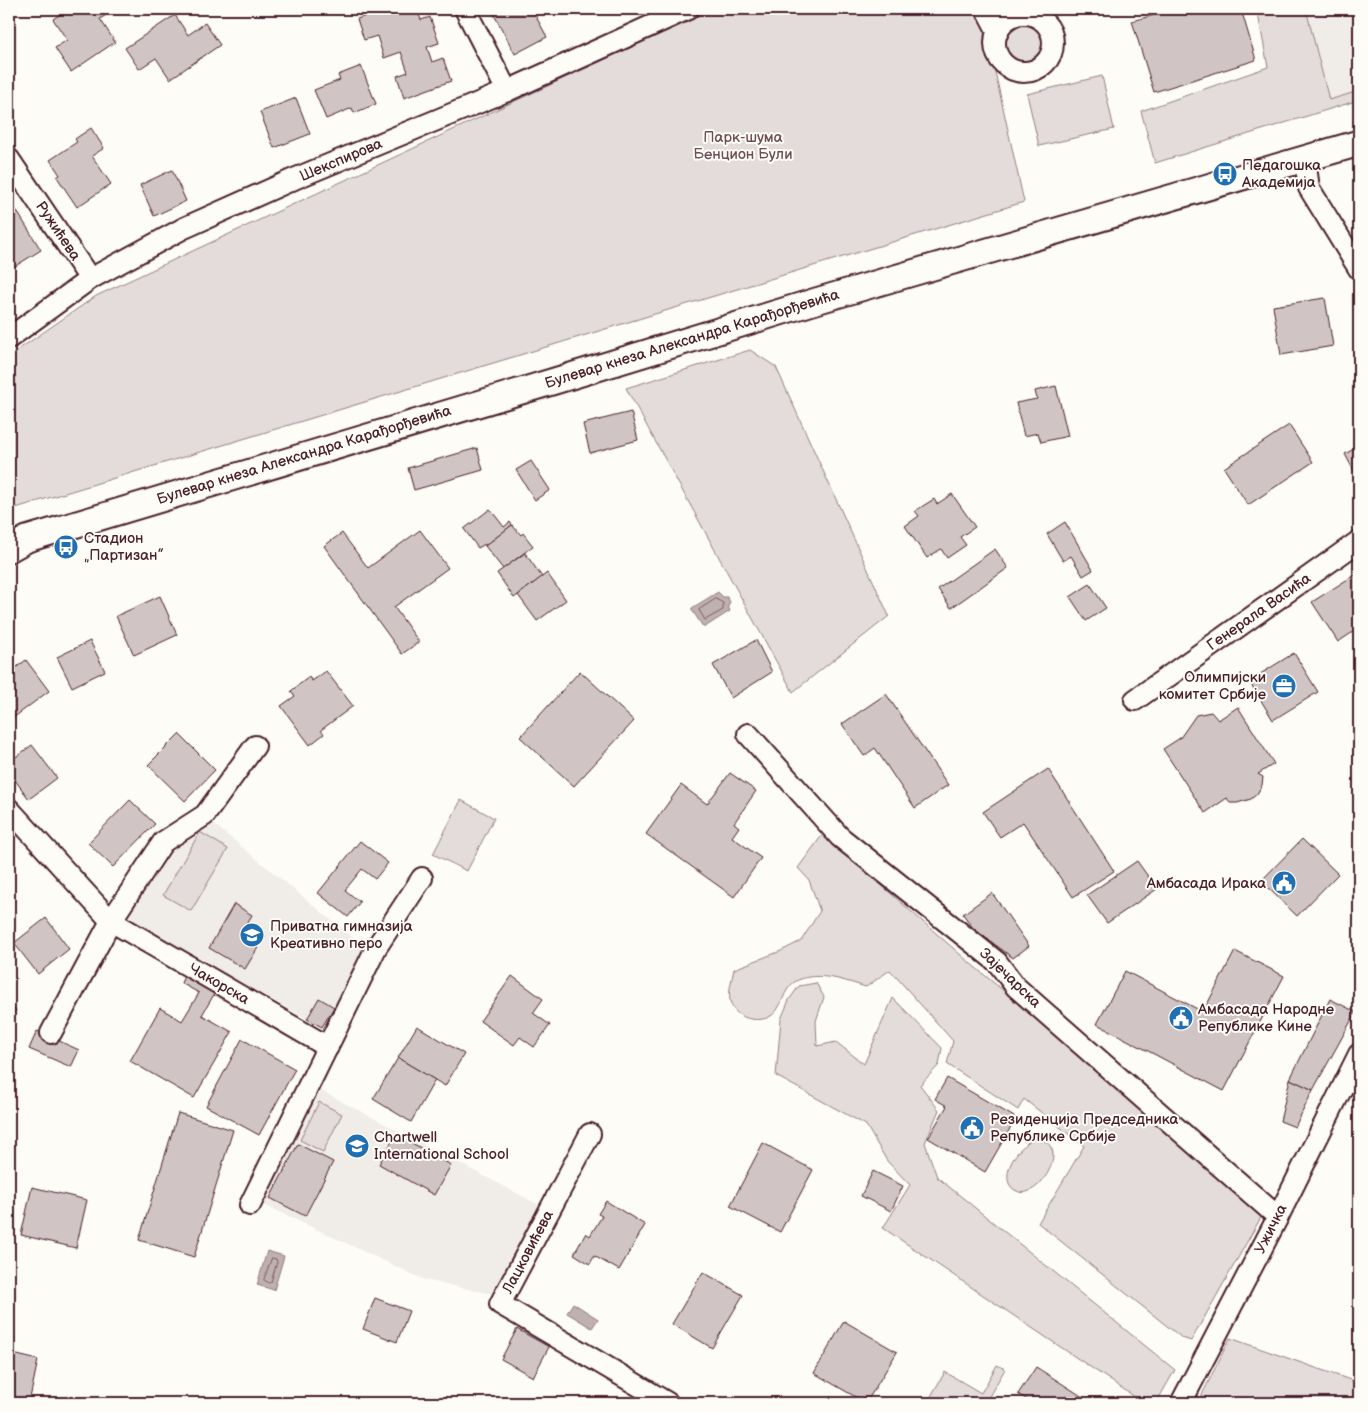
<svg xmlns="http://www.w3.org/2000/svg" width="1368" height="1412" font-family="'Balsamiq Sans',sans-serif">
<style>
.built{fill:#f0ece8}
.green{fill:#e3dcda;stroke:#967e82}
.water{fill:#c0b1b1;stroke:#91777b}
.lines{fill:none;stroke-linecap:round;stroke-linejoin:round}
.shore{stroke:#795961;stroke-width:1}
.building{fill:#d0c5c4;stroke:#4a1f2b}
.minor-casing{stroke:#4a1f2b;stroke-width:24}
.major-casing{stroke:#4a1f2b;stroke-width:29}
.minor{stroke:#fdfcf7;stroke-width:20}
.major{stroke:#fdfcf7;stroke-width:25}
.labels{text-anchor:middle;dominant-baseline:central;stroke-width:4;stroke-linejoin:round;paint-order:stroke}
.park-label{font-size:15px;fill:#704e57;stroke:#fdfcf7}
.street-label{font-size:15px;fill:#4a1f2b;stroke:#fdfcf7}
.poi-label{font-size:15px;fill:#4a1f2b;stroke:#fdfcf7;text-anchor:start}
</style>
<rect width="100%" height="100%" fill="#fdfcf7"/>
<filter id="ink" filterUnits="userSpaceOnUse"><feTurbulence type="fractalNoise" baseFrequency=".02" numOctaves="2"/><feDisplacementMap in="SourceGraphic" scale="10" xChannelSelector="R" yChannelSelector="G"/><feConvolveMatrix kernelMatrix="1 2 1 2 8 2 1 2 1" color-interpolation-filters="sRGB"/></filter>
<g filter="url(#ink)">
<!-- built -->
<g class="built">
<path d="M1306 9H1359V91L1329 100Z"/>
<path d="M210 821 368 950 322 1027 127 920 160 857Z"/>
<path d="M316 1088 543 1207 493 1294 425 1280 260 1203Z"/>
</g>
<!-- green -->
<g class="green">
<path d="M713 9H981L1024 202 9 510V356L96 296Z"/>
<path d="M1257 9H1306L1329 100 1359 91V100L1155 163 1141 111 1268 67Z"/>
<circle cx="1023" cy="44" r="22"/>
<path d="M1102 76 1114 129 1039 146 1027 94Z"/>
<path d="M750 350 776 367 889 616 793 692 626 388Z"/>
<path d="M461 800 494 818 467 871 433 854Z"/>
<path d="M200 832 228 849 191 911 163 895Z"/>
<path d="M823 834 970 963 1132 1098 1264 1212 1191 1341 1182 1338 1038 1223 1084 1146 1024 1099 1018 1110 947 1064 953 1041 890 970 866 987C845 981 820 971 798 980 781 987 784 1012 767 1018 754 1022 736 1018 731 1004 727 993 732 980 734 969L781 951 801 941 820 911 809 880 798 868Z"/>
<path d="M816 983 824 997 816 1021 817 1046 836 1042 864 1064 893 998 942 1048 939 1065 920 1085 939 1110 925 1143 937 1177 1175 1370 1156 1403H1144L883 1228 910 1185 887 1161 866 1125 776 1076 781 1019 789 1000 799 986Z"/>
<path d="M319 1102 342 1114 323 1152 300 1140Z"/>
<path d="M1034 1139C1075 1141 1040 1199 1019 1192 993 1183 1018 1144 1034 1139Z"/>
<path d="M1230 1338 1359 1383V1403H1198Z"/>
<path d="M997 1365 1005 1369 987 1400 991 1403H927L945 1372 981 1393Z"/>
</g>
<!-- water -->
<g class="water">
<path d="M718 592 723 597H727L730 602 728 606 730 611 705 627H703L692 610V608Z"/>
<path d="M267 1251 284 1256 274 1290 257 1285Z"/>
<path d="M573 1303 598 1319 592 1328 567 1313Z"/>
</g>
<g class="lines">
<!-- shore -->
<g class="shore">
<path d="M716 599 723 603V610L705 620 699 610Z"/>
<path d="M272 1258 276 1259 277 1262 271 1282 269 1283 264 1280Z"/>
</g>
</g>
<!-- building -->
<g class="building">
<path d="M68 9 114 10 100 19 115 42 71 72 55 48 67 40 53 19Z"/>
<path d="M365 9H385L368 15Z"/>
<path d="M385 9H417L421 20 430 17 439 43 427 47 432 62 443 58 451 81 404 98 397 76 408 72 401 52 384 58 377 36 364 40 357 19Z"/>
<path d="M491 9H532L547 37 515 54Z"/>
<path d="M1177 9H1241L1256 60 1154 92 1132 21Z"/>
<path d="M175 15 188 35 205 23 220 45 170 79 156 58 139 69 125 48Z"/>
<path d="M361 66 376 104 354 113 352 108 326 119 314 90 340 80 338 75Z"/>
<path d="M296 98 310 134 274 148 260 112Z"/>
<path d="M91 128 104 148 92 156 111 184 77 207 57 177 60 175 50 160 77 142 75 139Z"/>
<path d="M172 170 186 201 154 216 140 185Z"/>
<path d="M10 200 41 250 9 270V201Z"/>
<path d="M1325 298 1333 346 1281 355 1273 306Z"/>
<path d="M1056 386 1068 436 1041 442 1038 433 1024 436 1016 403 1037 399 1035 391Z"/>
<path d="M631 412 638 440 590 453 583 424Z"/>
<path d="M1289 425 1313 462 1248 505 1224 468Z"/>
<path d="M1359 446V481L1345 454Z"/>
<path d="M477 448 483 470 414 490 408 468Z"/>
<path d="M531 461 550 490 535 500 516 470Z"/>
<path d="M952 494 975 527 960 537 966 545 947 558 941 549 927 558 905 526 919 516 915 511 934 499 937 504Z"/>
<path d="M490 509 504 527 510 522 512 525 485 546V544L478 548 464 529Z"/>
<path d="M1065 522 1093 570 1083 576 1071 556 1063 561 1047 534Z"/>
<path d="M512 525 521 535 523 533 533 546 503 569 485 546Z"/>
<path d="M420 530 448 568 394 607 419 642 402 654 324 546 342 533 368 568Z"/>
<path d="M995 549 1008 568 951 608 938 589Z"/>
<path d="M525 553 542 577 514 598 497 573Z"/>
<path d="M1359 572V628L1338 642 1312 602Z"/>
<path d="M547 573 566 600 537 621 518 595Z"/>
<path d="M1090 584 1106 608 1086 621 1070 597Z"/>
<path d="M160 596 177 635 134 655 116 616Z"/>
<path d="M756 640 772 672 731 698 713 665Z"/>
<path d="M90 641 105 671 72 687 57 657Z"/>
<path d="M1294 653 1318 692 1273 720 1249 681Z"/>
<path d="M26 660 49 691 9 721V673Z"/>
<path d="M326 671 353 706 321 730 324 734 310 745 281 706 295 696 291 691 309 677 312 681Z"/>
<path d="M580 671 634 721 574 786 520 737Z"/>
<path d="M886 694 948 785 915 808 875 748 864 756 842 724Z"/>
<path d="M1238 707 1274 764 1258 774 1263 777 1262 785 1257 794 1251 799 1237 803H1230L1227 798 1205 813 1163 749 1180 738 1196 715 1211 712 1218 720Z"/>
<path d="M179 734 215 770 185 801 148 765Z"/>
<path d="M32 745 57 778 29 799 9 772V762Z"/>
<path d="M1048 769 1114 871 1073 897 1023 822 1000 837 983 812Z"/>
<path d="M730 773 756 791 734 823 739 827 732 837 761 858 734 897 646 834 681 785 707 804Z"/>
<path d="M130 800 155 824 113 867 88 843Z"/>
<path d="M1302 839 1338 874 1297 916 1261 881Z"/>
<path d="M360 841 388 863 375 879 362 869 345 890 360 902 348 917 318 893Z"/>
<path d="M1137 861 1157 889 1107 923 1087 895Z"/>
<path d="M992 893 1029 946 1013 958 973 928 963 914Z"/>
<path d="M234 904 252 915 246 925 265 936 245 969 209 948Z"/>
<path d="M46 918 69 949 38 974 14 943Z"/>
<path d="M1235 951 1284 976 1224 1091 1097 1024 1125 971 1203 1012Z"/>
<path d="M185 974 216 991 202 1015 232 1032 194 1098 130 1061 160 1008 182 1021 199 993 181 983Z"/>
<path d="M512 976 543 999 533 1013 550 1025 534 1047 520 1037 514 1045 480 1021Z"/>
<path d="M319 998 334 1007 322 1027 307 1019Z"/>
<path d="M1330 999 1356 1012 1313 1090 1290 1079Z"/>
<path d="M9 1005 16 1010 9 1021Z"/>
<path d="M417 1026 464 1054 445 1086 398 1058Z"/>
<path d="M37 1031 79 1050 71 1067 29 1049Z"/>
<path d="M242 1039 295 1069 259 1135 206 1106Z"/>
<path d="M398 1058 435 1080 411 1122 373 1099Z"/>
<path d="M947 1078 1016 1118 985 1172 928 1138 947 1106 935 1099Z"/>
<path d="M1290 1079 1313 1090 1295 1127 1280 1121Z"/>
<path d="M178 1113 233 1130 194 1257 139 1240Z"/>
<path d="M396 1134 451 1165 434 1195 379 1164Z"/>
<path d="M763 1143 813 1170 780 1232 730 1206Z"/>
<path d="M298 1144 333 1162 305 1216 270 1198Z"/>
<path d="M873 1171 903 1186 891 1211 861 1196Z"/>
<path d="M32 1187 87 1200 76 1248 21 1235Z"/>
<path d="M606 1201 645 1225 619 1270 594 1256 590 1264 574 1254 586 1233 590 1236 602 1216 598 1214Z"/>
<path d="M703 1272 743 1295 712 1348 672 1324Z"/>
<path d="M375 1298 409 1311 397 1342 363 1329Z"/>
<path d="M844 1321 897 1352 866 1403 814 1373Z"/>
<path d="M517 1329 549 1347 533 1377 501 1359Z"/>
<path d="M9 1353 38 1360 29 1403H9Z"/>
<path d="M1036 1367 1086 1399 1084 1403H1032L1018 1394Z"/>
</g>
<g class="lines">
<defs>
<g id="minor">
<path d="M465 9 507 91"/>
<path d="M986 9 998 32"/>
<circle cx="1024" cy="43" r="29"/>
<path d="M9 159 90 279"/>
<path d="M1305 160 1309 188 1359 269"/>
<path d="M9 338 90 279 184 228 294 179 507 91 688 9"/>
<path d="M1135 700 1359 541"/>
<path d="M748 734 840 837 997 962 1016 987 1278 1217"/>
<path d="M9 809 111 921 328 1047"/>
<path d="M51 1033 111 921 163 842 205 815 255 746"/>
<path d="M590 1134 500 1304 668 1403"/>
<path d="M250 1205 376 948 422 878"/>
<path d="M1181 1403 1278 1217 1359 1054"/>
</g>
<path id="major" d="M9 549 27 539 558 380 816 301 1359 143"/>
</defs>
<!-- minor casing -->
<use href="#minor" class="minor-casing"/>
<!-- major casing -->
<use href="#major" class="major-casing"/>
<!-- minor -->
<use href="#minor" class="minor"/>
<!-- major -->
<use href="#major" class="major"/>
</g>
</g>
<!-- icons -->
<defs>
<symbol id="bus-disc" viewBox="-11 -11 22 22"><circle r="9.5" fill="#1f6fb2" stroke="#fdfcf7"/><path d="M-5-6H5V4H4V6H2V4H-2V6H-4V4H-5ZM-3.5-4V0h7V-4ZM-3.5 1.2v1.5H-2V1.2ZM2 1.2v1.5H3.5V1.2Z" fill="#fff"/></symbol>
<symbol id="office-disc" viewBox="-11 -11 22 22"><circle r="9.5" fill="#1f6fb2" stroke="#fdfcf7"/><path d="M-6-3h4V-5.5h4V-3h4V5H-6ZM-1-4.5V-3h2v-1.5ZM-6 0V1H6V0Z" fill="#fff"/></symbol>
<symbol id="civic-disc" viewBox="-11 -11 22 22"><circle r="9.5" fill="#1f6fb2" stroke="#fdfcf7"/><path d="M-.6-6.5H3V-4.5H.6V-3L4-1V1h2V6H-6V1h2V-1L-.6-3ZM-1.2 2.5V6h2.4V2.5Z" fill="#fff"/></symbol>
<symbol id="school-disc" viewBox="-11 -11 22 22"><circle r="9.5" fill="#1f6fb2" stroke="#fdfcf7"/><path d="M0-5L7-2L0 1L-7-2ZM-4 1L0 2.5L4 1V4Q0 6-4 4Z" fill="#fff"/></symbol>
</defs>
<g fill-rule="evenodd">
<use href="#bus-disc" x="1211" y="160" width="28" height="28"/>
<use href="#bus-disc" x="52" y="533" width="28" height="28"/>
<use href="#office-disc" x="1270" y="672" width="28" height="28"/>
<use href="#civic-disc" x="1270" y="869" width="28" height="28"/>
<use href="#school-disc" x="238" y="921" width="28" height="28"/>
<use href="#civic-disc" x="1167" y="1004" width="28" height="28"/>
<use href="#civic-disc" x="958" y="1114" width="28" height="28"/>
<use href="#school-disc" x="343" y="1132" width="28" height="28"/>
</g>
<g class="labels">
<!-- park labels -->
<g class="park-label">
<text x="743" y="137">Парк-шума<tspan x="743" dy="17">Бенцион Були</tspan></text>
</g>
<!-- street labels -->
<g class="street-label">
<text transform="translate(341 160) rotate(-23)">Шекспирова</text>
<text transform="translate(58 231) rotate(56)">Ружићева</text>
<text transform="translate(692 339) rotate(-17)">Булевар кнеза Александра Карађорђевића</text>
<text transform="translate(304 455) rotate(-17)">Булевар кнеза Александра Карађорђевића</text>
<text transform="translate(1259 612) rotate(-35)">Генерала Васића</text>
<text transform="translate(1010 978) rotate(44)">Зајечарска</text>
<text transform="translate(219 984) rotate(30)">Чакорска</text>
<text transform="translate(1271 1229) rotate(-63)">Ужичка</text>
<text transform="translate(528 1252) rotate(-62)">Лацковићева</text>
</g>
<!-- poi labels -->
<g class="poi-label">
<text x="1242" y="165">Педагошка<tspan x="1242" dy="17">Академија</tspan></text>
<text x="84" y="538">Стадион<tspan x="84" dy="17">„Партизан”</tspan></text>
<text x="1266" y="677" text-anchor="end">Олимпијски<tspan x="1266" dy="17">комитет Србије</tspan></text>
<text x="1266" y="883" text-anchor="end">Амбасада Ирака</text>
<text x="270" y="926">Приватна гимназија<tspan x="270" dy="17">Креативно перо</tspan></text>
<text x="1198" y="1009">Амбасада Народне<tspan x="1198" dy="17">Републике Кине</tspan></text>
<text x="990" y="1119">Резиденција Председника<tspan x="990" dy="17">Републике Србије</tspan></text>
<text x="374" y="1137">Chartwell<tspan x="374" dy="17">International School</tspan></text>
</g>
</g>
<!-- margin -->
<rect width="1368" height="1412" fill="none" stroke="#fdfcf7" stroke-width="30"/>
<rect x="15" y="15" width="1338" height="1382" fill="none" stroke="#4a1f2b" stroke-width="2" filter="url(#ink)"/>
</svg>
